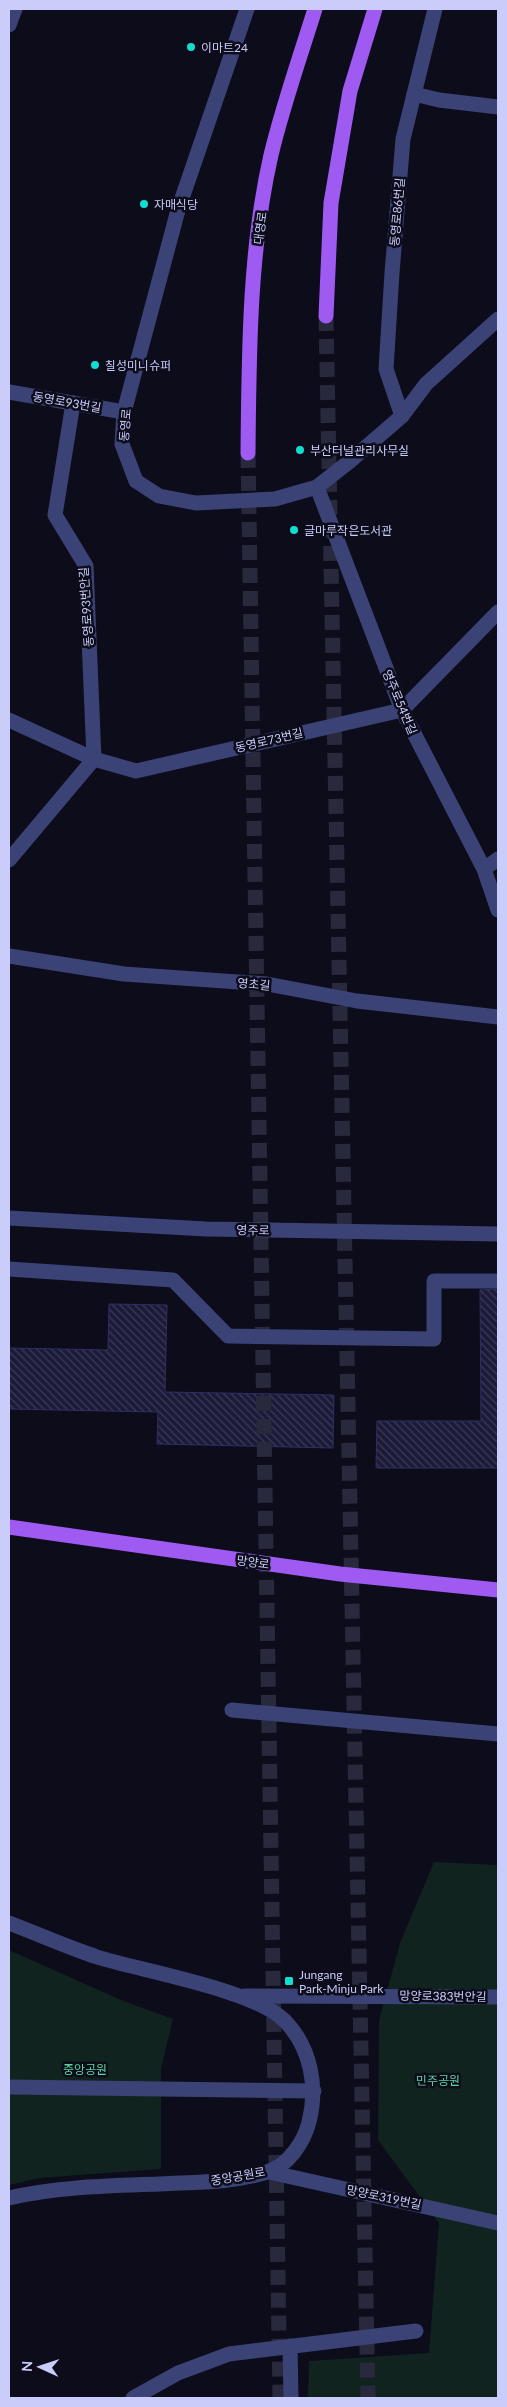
<svg xmlns="http://www.w3.org/2000/svg" width="507" height="2407" font-family="Lato,'Noto Sans KR',sans-serif">
<style>
.park{fill:#10231f}
.building{fill:url(#building-back-hatch);stroke:#2f2e63}
.lines{fill:none;stroke-linecap:round;stroke-linejoin:round}
.major-tunnel{stroke:#28293c;stroke-width:15;stroke-dasharray:15 8;stroke-linecap:butt}
.minor{stroke:#3b4275;stroke-width:15}
.major{stroke:#9f5af1;stroke-width:15}
.poi-dot{fill:#13ddd0;stroke:#0c0c1a;stroke-width:2}
.labels{text-anchor:middle;dominant-baseline:central;stroke-width:5;stroke-linejoin:round;paint-order:stroke}
.poi-label{font-size:12px;fill:#caccfa;stroke:#0c0c1a;text-anchor:start}
.street-label{font-size:12px;fill:#caccfa;stroke:#0c0c1a}
.park-label{font-size:12px;fill:#5dd3a2;stroke:#0c0c1a}
</style>
<defs>
<pattern id="building-back-hatch" width="6" height="6" patternUnits="userSpaceOnUse" patternTransform="scale(1.25)"><rect width="6" height="6" fill="#1b1a39"/><path d="M-1 5l2 2M0 0l6 6M5-1l2 2" fill="none" stroke="#3b3a57"/></pattern>
</defs>
<rect width="100%" height="100%" fill="#0c0c1a"/>
<!-- park -->
<g class="park">
<path d="M434 1862 498 1865V2398H308L309 2361 429 2353 439 2223 378 2140 379 2021 400 1943Z"/>
<path d="M9 1950 121 2000 173 2019 161 2069V2169L39 2178 9 2185Z"/>
</g>
<!-- building -->
<g class="building">
<path d="M498 1289V1468H376L377 1421H481L480 1290Z"/>
<path d="M109 1304 167 1305 165 1392 334 1395 333 1448 157 1444 158 1412 9 1409V1348L108 1350Z"/>
</g>
<g class="lines">
<!-- major-tunnel -->
<g class="major-tunnel">
<path d="M326 316 368 2398"/>
<path d="M248 453 280 2398"/>
</g>
<!-- minor -->
<g class="minor">
<path d="M247 9 178 210 124 412 122 444 136 481 159 496 196 503 275 499 317 487 350 461 402 416 426 384 498 319"/>
<path d="M9 25 15 9"/>
<path d="M414 94 439 100 498 107"/>
<path d="M9 392 124 412"/>
<path d="M402 416 386 369 392 273 403 139 435 9"/>
<path d="M317 487 402 710 484 869 498 910"/>
<path d="M9 720 94 759 136 771 402 710 498 612"/>
<path d="M9 860 94 759 86 566 55 515 73 403"/>
<path d="M484 869 498 859"/>
<path d="M9 956 124 974 267 984 357 1001 498 1017"/>
<path d="M9 1218 206 1229 498 1234"/>
<path d="M9 1269 173 1280 228 1336 434 1339V1281H498"/>
<path d="M232 1710 498 1734"/>
<path d="M9 1923C38 1934 67 1947 97 1957 142 1971 255 1990 285 2021 311 2048 318 2087 309 2122 304 2142 288 2166 267 2172 239 2181 210 2182 181 2183 124 2186 65 2185 9 2198"/>
<path d="M244 1996 498 1997"/>
<path d="M9 2087 314 2091"/>
<path d="M269 2172 498 2223"/>
<path d="M290 2346 291 2398"/>
<path d="M133 2398 178 2373 229 2354 416 2331"/>
</g>
<!-- major -->
<g class="major">
<path d="M326 316 331 203 350 91 375 9"/>
<path d="M248 453C249 355 249 251 271 155 283 105 300 57 315 9"/>
<path d="M9 1527 340 1574 498 1590"/>
</g>
</g>
<!-- markers -->
<g class="poi-dot">
<circle cx="191" cy="47" r="5"/>
<circle cx="144" cy="204" r="5"/>
<circle cx="95" cy="365" r="5"/>
<circle cx="300" cy="450" r="5"/>
<circle cx="294" cy="530" r="5"/>
<rect x="284" y="1976" width="10" height="10" rx="2.5"/>
</g>
<g class="labels">
<!-- poi labels -->
<g class="poi-label">
<text x="201" y="47">이마트24</text>
<text x="154" y="204">자매식당</text>
<text x="105" y="365">칠성미니슈퍼</text>
<text x="310" y="450">부산터널관리사무실</text>
<text x="304" y="530">글마루작은도서관</text>
<text x="299" y="1974">Jungang<tspan x="299" dy="14">Park-Minju Park</tspan></text>
</g>
<!-- street labels -->
<g class="street-label">
<text transform="translate(397 212) rotate(-85)">동영로86번길</text>
<text transform="translate(260 228) rotate(-82)">대영로</text>
<text transform="translate(67 402) rotate(10)">동영로93번길</text>
<text transform="translate(125 425) rotate(-85)">동영로</text>
<text transform="translate(86 607) rotate(-94)">동영로93번안길</text>
<text transform="translate(400 702) rotate(67)">영주로54번길</text>
<text transform="translate(269 740) rotate(-13)">동영로73번길</text>
<text transform="translate(254 984) rotate(5)">영초길</text>
<text transform="translate(253 1230) rotate(1)">영주로</text>
<text transform="translate(253 1562) rotate(8)">망양로</text>
<text transform="translate(443 1996) rotate(1)">망양로383번안길</text>
<text transform="translate(238 2176) rotate(-10)">중앙공원로</text>
<text transform="translate(384 2197) rotate(12)">망양로319번길</text>
</g>
<!-- park labels -->
<g class="park-label">
<text x="85" y="2069">중앙공원</text>
<text x="438" y="2080">민주공원</text>
</g>
</g>
<!-- border -->
<rect width="507" height="2407" fill="none" stroke="#caccfa" stroke-width="20"/>
<!-- north arrow -->
<g transform="translate(40 2367) rotate(273)" stroke="#0c0c1a" stroke-width="4" paint-order="stroke">
<path d="M0-4L9 19L0 12L-9 19Z" fill="#caccfa"/>
<text y="-8" font-size="14" font-weight="bold" text-anchor="middle" fill="#caccfa">N</text>
</g>
</svg>
